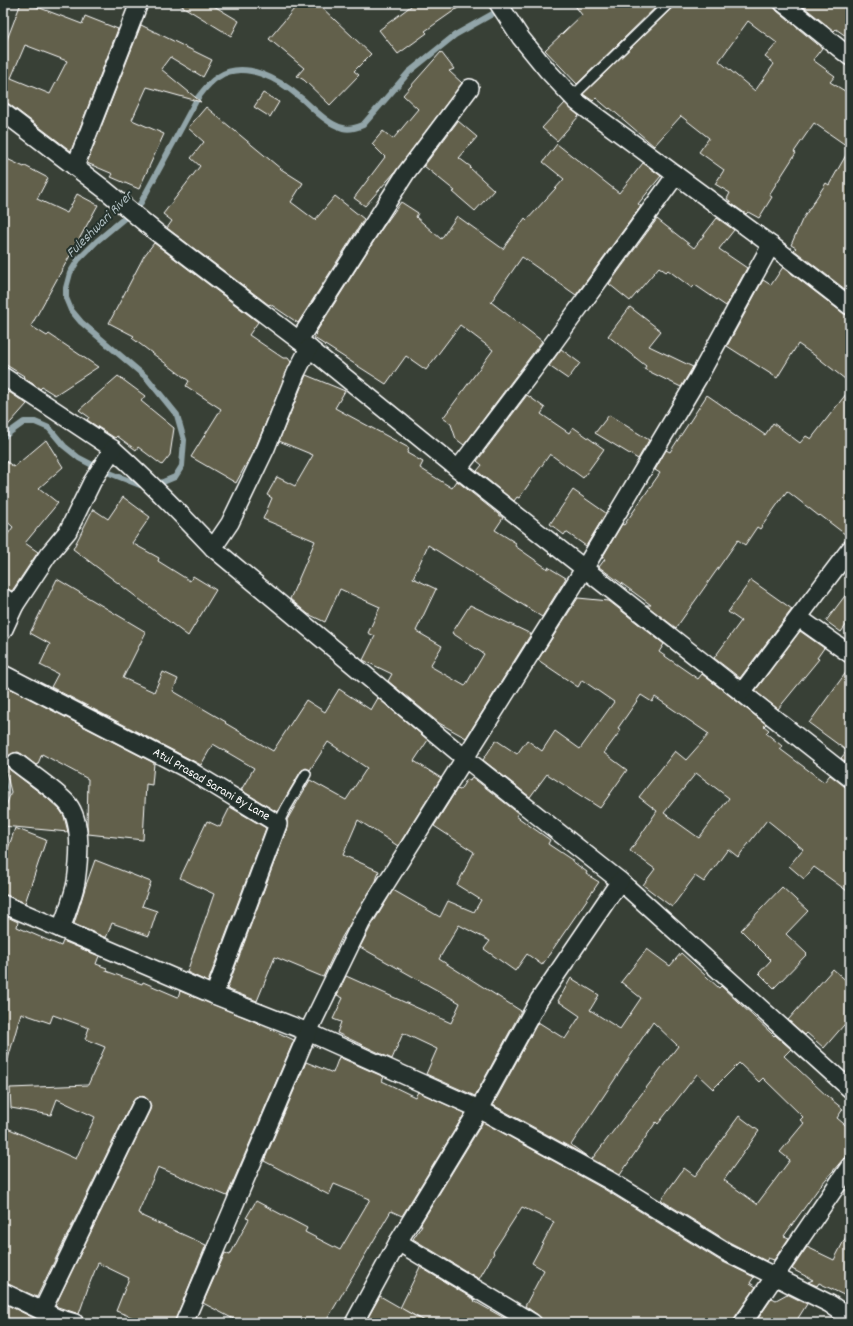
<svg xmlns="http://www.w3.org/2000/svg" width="853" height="1326" font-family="Dekko,sans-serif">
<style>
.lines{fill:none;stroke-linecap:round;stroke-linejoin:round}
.stream{stroke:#92a5a9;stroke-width:6}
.building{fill:#62604c;stroke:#fff;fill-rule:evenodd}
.lane-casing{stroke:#fff;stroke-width:12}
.street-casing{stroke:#fff;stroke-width:20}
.lane{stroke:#26332d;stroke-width:9}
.street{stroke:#26332d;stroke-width:17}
.labels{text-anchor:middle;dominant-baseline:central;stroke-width:4;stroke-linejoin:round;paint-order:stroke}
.street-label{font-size:13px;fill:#fff;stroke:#26332d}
.water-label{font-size:14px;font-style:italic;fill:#adbcbf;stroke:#26332d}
</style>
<rect width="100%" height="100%" fill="#384036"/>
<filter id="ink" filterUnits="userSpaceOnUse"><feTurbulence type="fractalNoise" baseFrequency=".025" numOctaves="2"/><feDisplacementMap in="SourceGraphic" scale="8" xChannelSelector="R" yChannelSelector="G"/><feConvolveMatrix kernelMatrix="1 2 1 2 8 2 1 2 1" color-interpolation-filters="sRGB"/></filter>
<g filter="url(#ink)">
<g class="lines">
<!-- stream -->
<g class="stream">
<path d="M3 437 24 422H35L49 428 64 446 79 458 102 470 140 485H146"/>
<path d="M155 484H158L175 477 182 466 184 440 177 415 147 378 81 322 71 310 66 298V288L70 273 78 260 97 241 139 206 197 99C203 91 209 82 218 77 245 59 280 80 301 98 313 108 327 124 343 128 350 130 356 128 363 125L409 72 455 35 512 3"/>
<path d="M3 781 4 787 3 793"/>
</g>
</g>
<!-- building -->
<g class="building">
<path d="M21 3H27L82 24 85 16 118 29 71 151 9 104 3 102V50ZM25 45 67 61 50 94 11 78Z"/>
<path d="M177 3H209L239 21 231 36Z"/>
<path d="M299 3H317L371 54 354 71 359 75 330 105 304 80 297 76 304 68 269 39Z"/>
<path d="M415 3H465L425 31 427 33 398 54 379 30Z"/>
<path d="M573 3H660L577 84 545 50 582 15Z"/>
<path d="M675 3H773L774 7 777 11 822 48 813 60 835 76 830 82 850 94V293L794 250 796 248 791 245 802 220 826 183 829 185 850 148 814 123 794 152 796 153 769 195 772 197 759 218 748 212 746 214 729 202 730 201 727 199 730 193 715 184 724 170 699 152 709 138 681 116 654 146 610 108 609 109 596 98 593 101 583 94 673 7ZM748 21 777 43 765 57 774 64 755 91 719 61Z"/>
<path d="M799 3H850V39L836 29 834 31Z"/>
<path d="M141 25 212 60 203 77 170 57 161 69 201 102 147 87 132 120 164 134 139 189 111 177 113 174 87 163Z"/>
<path d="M441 52 454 69 449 71 462 83 395 172 365 206 354 198 385 157 372 144 383 131 393 139 418 109 403 95Z"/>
<path d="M263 93 279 102 270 117 254 107Z"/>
<path d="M565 103 579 116 557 141 542 128Z"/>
<path d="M206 107 281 169 303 183 291 202 315 220 335 196 364 219 298 323 270 304 269 305 167 228 172 221 163 214 200 166 191 158 204 142 188 128Z"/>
<path d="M458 121 477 137 459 158 471 167 470 168 494 190 475 211 453 192 455 191 424 166Z"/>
<path d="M557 144 619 193 643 163 661 176 638 204 641 206 576 295 522 257 491 302 542 341 464 445 456 439 451 424 443 418 493 350 460 325 426 370 406 356 386 384 314 338 316 335 315 334 381 230 401 202 418 213 416 217 441 239 457 216 503 249 525 218 527 220 564 179 543 162Z"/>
<path d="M3 157 24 167 25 166 48 178 37 199 67 213 77 194 98 205 31 326 47 336 49 334 98 367 55 395 42 387 40 389 23 377 24 376 3 363Z"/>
<path d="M717 218 734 230 719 249 747 268 726 306 695 285 692 288 668 270 666 272 659 267 630 301 609 284 657 219 694 248Z"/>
<path d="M154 243 258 322 249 335 283 358H288L291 362 257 444 236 483 191 457 221 409 186 386 189 381 132 338 134 336 109 323 144 256Z"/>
<path d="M783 267 844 314 850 316V383L817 357 798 344 777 378 727 346 763 280 771 285Z"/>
<path d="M630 307 661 331 649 346 693 367 681 387 644 369 646 366 608 336Z"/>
<path d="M561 349 580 363 568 379 549 366Z"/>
<path d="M306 375 345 391 335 408 409 448 407 453 423 462 420 468 452 488 457 481 503 518 495 530 516 543 515 546 548 569V567L566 578 542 617 428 545 413 578 436 589 416 631 442 646 430 666 465 686 484 654 452 633 470 605 531 634 466 738 439 723 388 681 392 674 363 660 375 636 368 633 380 607 340 589 325 622 308 614 290 599 315 541 263 519 272 498 267 495 277 477 295 486 313 455 279 441Z"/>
<path d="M118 376 145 396 141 401 174 428 170 455 162 465 138 447 136 450 117 436 115 438 87 420 89 417 79 410Z"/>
<path d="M850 389V538L820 515 819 516 787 491 760 529 757 527 745 545 738 540 676 628 646 605H651L599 567 605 559 602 558 622 524 624 525 660 473 655 470 666 450 670 452 707 395 765 435 773 423 800 443 806 436 811 439Z"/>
<path d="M9 392 27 404 3 431V399Z"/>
<path d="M527 395 545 408 541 414 569 433 573 427 604 449 583 478 550 454 519 498 517 497 514 501 477 471 482 465 477 461Z"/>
<path d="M609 415 649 440 638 459 595 433Z"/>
<path d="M46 440 63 467 39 488 58 503 25 543 38 552 12 591 3 587V541L13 527 3 518V459L14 467Z"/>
<path d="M573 490 606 513 586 546 566 532 564 535 550 524Z"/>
<path d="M123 497 150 517 132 543 159 558 158 561 190 581 193 576 216 590 188 636 73 549 93 509 108 519Z"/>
<path d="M57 579 146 632 123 678 154 692 163 672 178 679 173 691 226 722 225 723 273 751 306 700 325 712 339 689 371 710 378 698 428 740 414 761 441 778 398 846 358 820 343 855 379 871 376 881 342 937 323 977 275 957 257 1001 227 989 287 828V820L310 780 346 800 367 768 328 742 310 770 306 768 301 771 277 812 241 790 254 768 213 744 201 765 51 687 58 674 40 665 50 644 30 633Z"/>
<path d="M751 580 792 609 740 678 714 658 741 621 728 612Z"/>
<path d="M850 589V620L841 632 826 621Z"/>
<path d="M578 598 609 601 664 644 659 652 698 679 702 674 766 724 764 726 769 730 766 733 782 746 780 749 824 782 830 775 844 786 850 788V893L814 867 804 879 789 866 803 849 767 820 738 857 728 849 704 882 695 876 672 907 643 885 655 869 630 851 657 811 639 797 675 751 686 760 709 734 655 697 652 702 641 695 618 728 621 730 604 753 627 770 600 808 547 774 530 797 483 760 496 740 517 754 527 740 542 751 555 731 580 749 614 702 582 680 578 687 538 660ZM696 773 729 798 699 838 664 813Z"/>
<path d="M800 631 824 648 817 658 819 659 778 709 755 691Z"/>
<path d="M850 667V765L841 758 847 751 809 723Z"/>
<path d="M3 685 154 763 152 785 146 784 143 840 88 834 87 825 88 779 42 754 37 766 22 754 18 752 13 753 8 756 6 760 7 765 10 770 47 798 60 810 64 816 68 832 3 826V815L11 792 3 760Z"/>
<path d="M472 777 518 813 516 816 550 840 548 844 572 860V861L587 872 586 874 599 882 542 965 527 954 515 971 484 949 490 941 459 925 439 959 521 1011 475 1096 426 1074 437 1049 403 1033 392 1059 337 1033 341 1022 333 1019 343 998 337 995 346 976 451 1023 460 1003 360 947 370 928 393 890 440 917 448 901 474 912 481 900 457 885 474 852 434 826 457 789 460 790 467 779 470 781Z"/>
<path d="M230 807 266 828 208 982 187 972 214 894 180 878 207 821 220 827Z"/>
<path d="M15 828 46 840 25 903 3 894V864Z"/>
<path d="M95 860 151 882 142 906 157 911 149 936 112 923 106 938 74 924 86 885Z"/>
<path d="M782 887 808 911 786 934 807 954 774 988 759 973 771 960 741 930Z"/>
<path d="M3 915 18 922 17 927 61 946 63 941 99 956 96 964 107 968 106 971 142 984 143 982 178 997 180 991 249 1019 294 1040 227 1196 158 1167 138 1213 142 1215V1216L206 1245 174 1323H147L116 1311 129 1278 98 1263 89 1285 79 1314 55 1306 150 1110 151 1106 149 1101 145 1097 141 1096 136 1098 132 1102 37 1297 3 1282V1126L76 1159 95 1117 57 1099 51 1115 11 1108 10 1088 88 1085 105 1047 85 1039 89 1028 53 1015 50 1023 21 1013 8 1059H3Z"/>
<path d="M647 949 670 966 681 953 719 988 721 986 771 1033 774 1036 775 1035 791 1049 784 1056 827 1096 843 1109 837 1118 850 1129V1151L821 1185 794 1222 784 1236 789 1238 774 1260 768 1258 766 1261 729 1242 661 1200 684 1168 695 1176 739 1116 759 1131 724 1180 757 1204 790 1160 780 1152 804 1123 800 1120 803 1117 763 1078 759 1082 739 1063 713 1089 697 1074 658 1124 656 1122 620 1175 592 1159 678 1046 653 1022 571 1145 588 1157 493 1105 538 1022 565 1039 580 1016 558 1001 571 978 599 995 590 1010 620 1029 641 998 621 982Z"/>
<path d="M833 969 850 984V1018L824 1048 807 1033 805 1035 788 1020Z"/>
<path d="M339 1057 384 1077 382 1081 415 1097 418 1092 465 1113 402 1216 391 1211 325 1323H241L203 1303 225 1253 230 1255 249 1219 246 1218 256 1201 307 1228 305 1232 340 1250 370 1199 334 1184 329 1195 264 1161 306 1062 333 1073Z"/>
<path d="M483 1122 604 1189 719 1260 754 1277 750 1283 756 1287 735 1317 733 1323H543L542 1319 538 1315 525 1306 544 1270 532 1263 554 1222 522 1207 493 1252 494 1253 479 1279 413 1239 422 1225H420Z"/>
<path d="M850 1229V1298L819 1283 817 1286 808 1282 813 1280 792 1269 807 1247 834 1260Z"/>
<path d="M420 1267 475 1300 474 1301 513 1323H429L400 1308Z"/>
<path d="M787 1294 807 1304 795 1323H755L772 1298 776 1300Z"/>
<path d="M380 1296 427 1323H365Z"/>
<path d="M3 1303 38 1320 44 1323H3Z"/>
</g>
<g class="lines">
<defs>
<g id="lane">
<path d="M572 97 669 3"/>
<path d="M278 824 286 808 306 774"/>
</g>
<g id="street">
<path d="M498 3 521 38 547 70 577 102 771 245 850 306"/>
<path d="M783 3 850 57"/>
<path d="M3 112 104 189 156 232 309 348 458 469 850 778"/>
<path d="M75 167 139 3"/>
<path d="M299 340 406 173 470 88"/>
<path d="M3 376 113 449C148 480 181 514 213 548L466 759 620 881 850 1089"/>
<path d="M458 469 549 349 676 175"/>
<path d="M213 548 230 523 266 448 296 373 309 348"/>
<path d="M3 597 15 605"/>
<path d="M799 618 850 654"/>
<path d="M3 631 15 605 48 555 68 531 92 482 113 449"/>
<path d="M3 674 189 770 278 824 214 995"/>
<path d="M742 692 850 549"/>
<path d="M16 762C31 774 57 791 68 804 83 823 79 860 76 882 73 898 66 914 61 929"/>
<path d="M3 904 214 995 308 1032 479 1109 609 1180 724 1251 830 1304 850 1318"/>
<path d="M398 1242 533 1323"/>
<path d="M3 1292 57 1318 75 1323"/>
<path d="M42 1311 141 1106"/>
<path d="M184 1323 308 1032 361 923 584 569 698 378 771 245"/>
<path d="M354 1323 398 1242 479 1109 539 1000 620 881"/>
<path d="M743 1323 850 1166"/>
</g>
</defs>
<!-- lane casing -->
<use href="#lane" class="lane-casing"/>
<!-- street casing -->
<use href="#street" class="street-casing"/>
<!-- lane -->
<use href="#lane" class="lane"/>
<!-- street -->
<use href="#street" class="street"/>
</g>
</g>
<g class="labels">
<!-- street labels -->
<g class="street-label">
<text transform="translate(211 785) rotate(30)">Atul Prasad Sarani By Lane</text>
</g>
<!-- water labels -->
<g class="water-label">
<text transform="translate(100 225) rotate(-45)">Fuleshwari River</text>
</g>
</g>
<!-- margin -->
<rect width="853" height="1326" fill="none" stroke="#26332d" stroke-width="16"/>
<rect x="8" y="8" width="837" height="1310" fill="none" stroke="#fff" stroke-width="1.5" filter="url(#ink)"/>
</svg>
